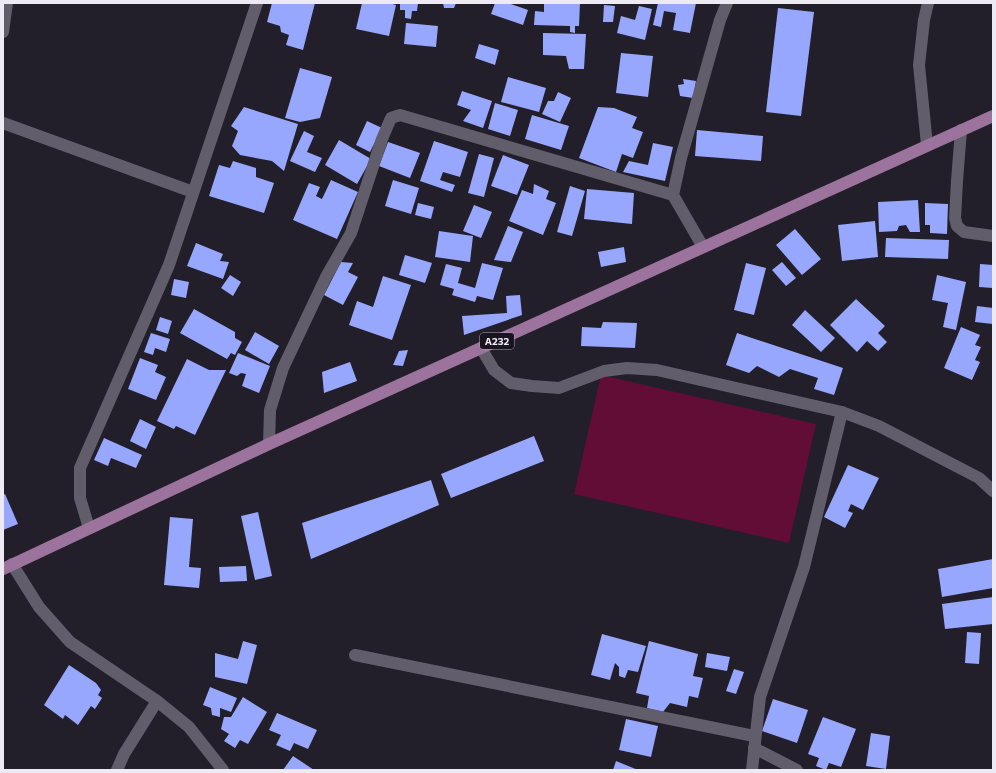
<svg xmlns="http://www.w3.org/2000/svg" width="996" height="773" font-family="Commissioner,sans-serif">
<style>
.green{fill:#620d36}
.building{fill:#98a7fe}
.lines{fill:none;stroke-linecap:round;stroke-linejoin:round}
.minor{stroke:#625d6b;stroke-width:12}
.primary{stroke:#9c739c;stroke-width:12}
.labels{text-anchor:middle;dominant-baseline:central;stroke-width:4;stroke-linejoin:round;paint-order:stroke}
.shield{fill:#191420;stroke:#aeaab4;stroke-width:1}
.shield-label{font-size:10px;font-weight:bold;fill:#eeeaf3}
</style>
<rect width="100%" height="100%" fill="#221e2a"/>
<!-- green -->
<path class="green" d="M601 375 816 424 789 543 574 494Z"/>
<!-- building -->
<g class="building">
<path d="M272 3H315L303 50 286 45 289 35 281 32 280 26 267 22Z"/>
<path d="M362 3H389L396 5 389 36 356 29Z"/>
<path d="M400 3H418L417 11H412L411 19 405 18V10H400Z"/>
<path d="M443 3H456L454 8H444Z"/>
<path d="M495 3H508L528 10 523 25 491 14Z"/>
<path d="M544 3H580L579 26H575V33L570 32V26L534 25 535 11 544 12Z"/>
<path d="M658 3H696L690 33 673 30 676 13 664 11 661 27 653 25Z"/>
<path d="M604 5 615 6 613 22H603Z"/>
<path d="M639 6 652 9 645 40 617 33 621 16 635 20Z"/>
<path d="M778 8 814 12 801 116 766 112Z"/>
<path d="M406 23 438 26 436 47 404 44Z"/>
<path d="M543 33 586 34 584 69H569L566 56 543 55Z"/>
<path d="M479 44 499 50 495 65 475 58Z"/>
<path d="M621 53 653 56 648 97 616 93Z"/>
<path d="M300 68 332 77 320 118 300 122 285 118Z"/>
<path d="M508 77 546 88 539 112 501 102Z"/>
<path d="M683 79 696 81 693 98 680 96 678 85 684 84Z"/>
<path d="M462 91 492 101 483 128 463 121 471 110 457 105Z"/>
<path d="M558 92 571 98 560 122 542 114 548 101H554Z"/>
<path d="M495 103 518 110 510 136 488 129Z"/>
<path d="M244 107 298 124 284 171 272 161 240 155 232 146 238 131 231 126Z"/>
<path d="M598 107 614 108 637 117 632 128 643 132 633 158 622 154 616 172 579 158Z"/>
<path d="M532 115 569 126 561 150 525 139Z"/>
<path d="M367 121 382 128 370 152 356 145Z"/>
<path d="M697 130 763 136 761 161 695 156Z"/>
<path d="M304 131 314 136 307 152 322 158 315 172 290 161Z"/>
<path d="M339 140 371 159 357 184 325 165Z"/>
<path d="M434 141 468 152 460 177 443 172 440 180 455 185 452 192 420 181Z"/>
<path d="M388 142 420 153 410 178 379 166Z"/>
<path d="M653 143 673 147 665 181 623 172 629 161 648 165Z"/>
<path d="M479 154 494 158 484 197 468 193Z"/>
<path d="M503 155 529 165 517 195 491 186Z"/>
<path d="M233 161 256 168V177L274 183 264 213 209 196 219 165 230 168Z"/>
<path d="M331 180 358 192 337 239 293 220 309 183 320 187 316 196 322 199Z"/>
<path d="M393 180 419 188 411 214 385 206Z"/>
<path d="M534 184 549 191 546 199 556 203 543 235 509 221 522 190 533 194Z"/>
<path d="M570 186 585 191 572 236 557 232Z"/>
<path d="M587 189 634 193 632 224 584 219Z"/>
<path d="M918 200 920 232H910L906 225 899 226 897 231 879 232 878 202Z"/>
<path d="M418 203 434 207 431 219 415 215Z"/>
<path d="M925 203 948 204 947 234 930 233V225H925Z"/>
<path d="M474 205 492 212 481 238 463 231Z"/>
<path d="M875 221 878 257 842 261 838 225Z"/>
<path d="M508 226 523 232 511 262 494 260Z"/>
<path d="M795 229 821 259 802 275 776 245Z"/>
<path d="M439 231 473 236 470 262 435 257Z"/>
<path d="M886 238 949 240 948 259 885 257Z"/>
<path d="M196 243 223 254 220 261 229 262 223 279 187 266Z"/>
<path d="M624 247 626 262 601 267 598 252Z"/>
<path d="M405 255 432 263 425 283 399 275Z"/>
<path d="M341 262 353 263 348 272 358 277 343 305 324 295Z"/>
<path d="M782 262 796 278 786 286 772 270Z"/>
<path d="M482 263 503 268 493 300 477 296 475 302 452 295 454 289 440 285 446 264 462 268 458 283 475 288Z"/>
<path d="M746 263 766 268 754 315 734 310Z"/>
<path d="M980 264 993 265V288L979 287Z"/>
<path d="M230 275 241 282 233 296 221 288Z"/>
<path d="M937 275 966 282 956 330 943 327 948 303 932 300Z"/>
<path d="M383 276 411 285 392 340 349 325 357 301 373 307Z"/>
<path d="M174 279 189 282 186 298 171 295Z"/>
<path d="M520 295 522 315 464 335 462 316 507 313 506 296Z"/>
<path d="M856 299 885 326 878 333 887 342 878 351 867 341 857 352 830 325Z"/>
<path d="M977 306 993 308V324L975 322Z"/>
<path d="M194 309 235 332V338L242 342 235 355 231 353 227 359 180 333Z"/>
<path d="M805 310 835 338 821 352 792 325Z"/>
<path d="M160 317 172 321 168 334 156 330Z"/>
<path d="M603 322 637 323 635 348 581 346 582 327 601 328Z"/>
<path d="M961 327 980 335 975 345 981 347 975 360 980 362 972 380 944 368Z"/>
<path d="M255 332 279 346 269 364 245 350Z"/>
<path d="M151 333 170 339 166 352 155 348 153 355 144 352Z"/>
<path d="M737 333 843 368 834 395 814 389 818 378 790 369 779 377 757 366 749 373 726 365Z"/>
<path d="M408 350 403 366 393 365 399 351Z"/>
<path d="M238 353 270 366 259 393 242 386 246 374 241 373 237 376 229 373Z"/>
<path d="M140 358 158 365 155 372 166 377 156 400 128 389Z"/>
<path d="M187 359 209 370H226L195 435 176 426 174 429 157 421Z"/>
<path d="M350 362 357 381 324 393 322 372Z"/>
<path d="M140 419 156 427 146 449 130 441Z"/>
<path d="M534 436 544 461 451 498 441 474Z"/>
<path d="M104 438 142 455 136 468 111 458 108 466 94 460Z"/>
<path d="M848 465 879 478 863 510 851 504 848 511 853 513 845 528 824 517Z"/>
<path d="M431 480 439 505 311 559 302 523Z"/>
<path d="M5 494 18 524 3 530V495Z"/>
<path d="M258 512 272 576 255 580 241 516Z"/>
<path d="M170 517 193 519 189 567 201 568 199 588 164 585Z"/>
<path d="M993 559V588L942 597 938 569Z"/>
<path d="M246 566 247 581 220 582 219 567Z"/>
<path d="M993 597V624L945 629 942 604Z"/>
<path d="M967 632 981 633 979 664 965 663Z"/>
<path d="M602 634 646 646 638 672 628 670 625 678 619 676V667L615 663 610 680 591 675Z"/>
<path d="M243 641 257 645 247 684 215 677V653L238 659Z"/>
<path d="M649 641 698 654 693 676 703 678 698 698 689 696 687 707 670 703 663 712 647 708 649 696 636 693Z"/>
<path d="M707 653 730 657 727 671 705 667Z"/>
<path d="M69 665 96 683 101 690 98 695 102 698 95 709 91 706 78 725 65 715 63 719 44 705Z"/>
<path d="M734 669 744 672 736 694 726 691Z"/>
<path d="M210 687 237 698 231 712 220 708V717L212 715 211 708 203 705Z"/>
<path d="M243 697 267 712 248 744 240 740 235 748 224 741 229 734 221 729 224 717H231Z"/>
<path d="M773 699 808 710 797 743 762 731Z"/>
<path d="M277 713 317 730 308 749 294 743 290 751 276 745 281 735 269 730Z"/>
<path d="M823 717 856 729 841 767 829 763 826 770 816 766 819 758 808 754Z"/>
<path d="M626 719 658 726 651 757 619 750Z"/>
<path d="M871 733 890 736 886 769 866 766Z"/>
<path d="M293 756 314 770H283Z"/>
<path d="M616 761 638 770H613Z"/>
</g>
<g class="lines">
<!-- minor -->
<g class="minor">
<path d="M3 32 7 3"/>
<path d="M3 123 193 192"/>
<path d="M961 130 957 181 955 218 957 226 964 232 993 236"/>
<path d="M927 145 919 65 924 20 928 3"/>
<path d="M703 247 673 195 681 158 720 20 727 3"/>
<path d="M481 348 494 370 511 383 532 386 559 388 604 371 627 368 657 370 842 412 879 426 979 478 993 491"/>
<path d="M269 444 270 410 283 368 326 277 351 233 382 139 391 118 400 115 673 195"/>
<path d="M89 528 80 498V468L169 265 257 3"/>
<path d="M12 564 39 607 70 642 157 701 189 727 223 770"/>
<path d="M355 655 754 736"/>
<path d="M754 748 797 770"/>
<path d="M117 770 124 754 157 701"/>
<path d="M752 770 760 697 804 567 842 412"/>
</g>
<!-- primary -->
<path class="primary" d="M3 569 269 444 993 116"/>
</g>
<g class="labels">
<!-- shield labels -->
<rect class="shield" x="480" y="333" width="34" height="16" rx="3"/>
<g class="shield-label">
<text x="497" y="341">A232</text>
</g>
</g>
<!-- border -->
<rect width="996" height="773" fill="none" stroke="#eeeaf3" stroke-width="8"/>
</svg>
